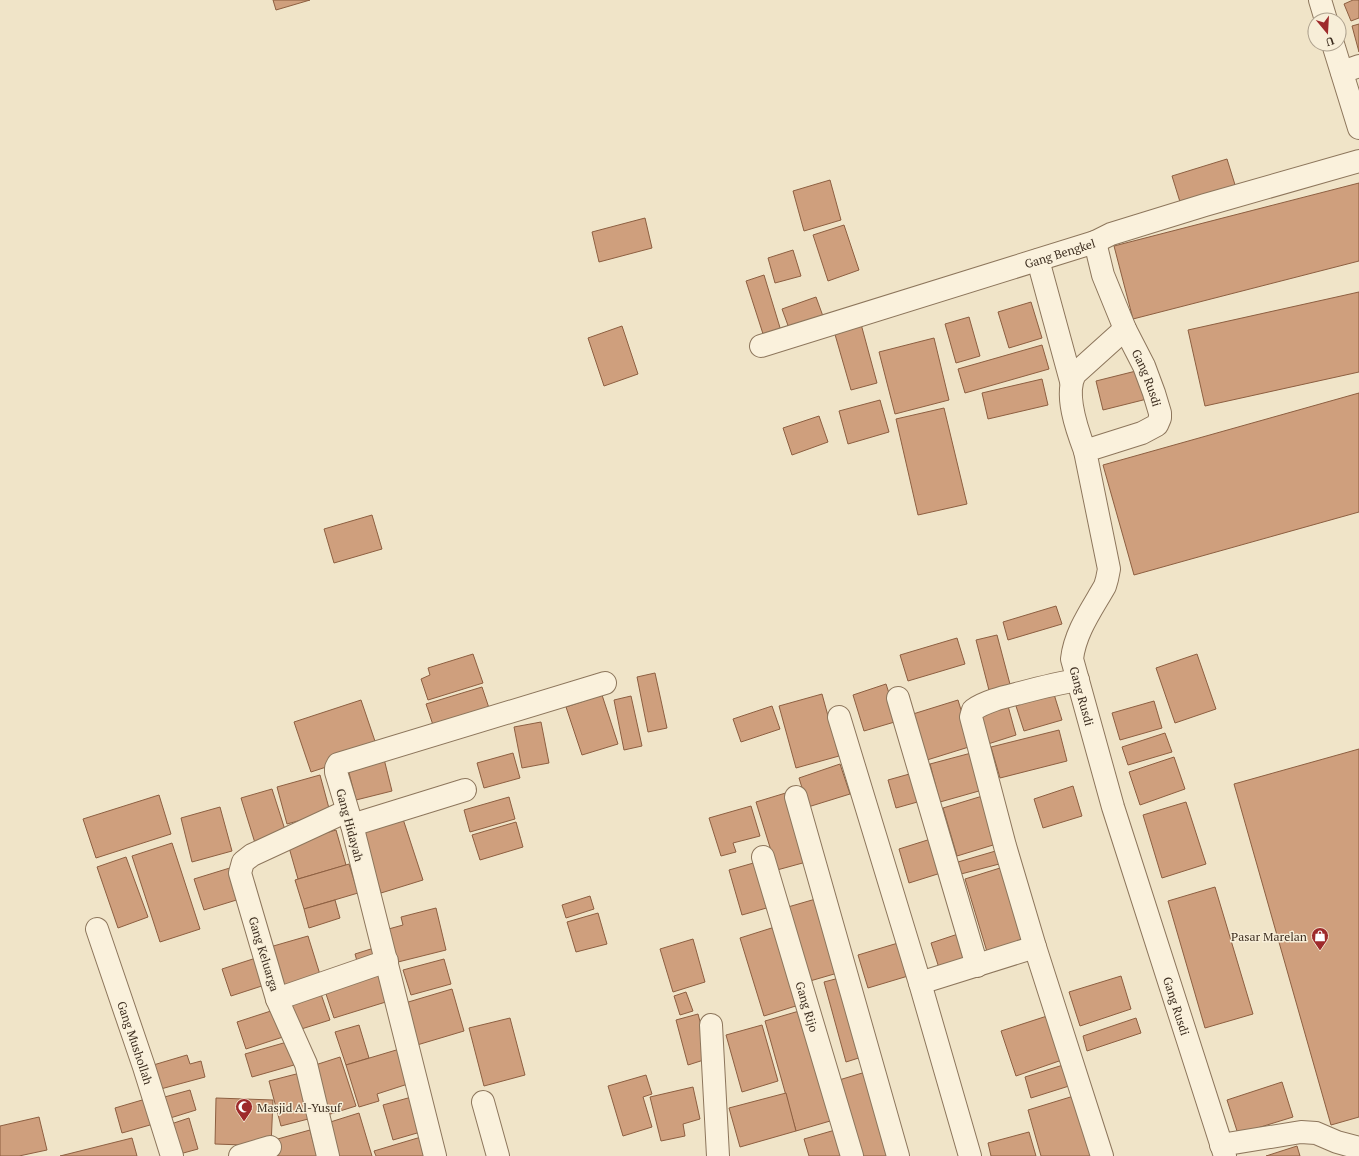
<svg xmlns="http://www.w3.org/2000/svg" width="1359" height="1156" font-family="'PT Serif',serif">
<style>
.building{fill:#cf9f7d;stroke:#8d5f41}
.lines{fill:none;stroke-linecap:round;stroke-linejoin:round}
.minor-casing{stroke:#8d765c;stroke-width:24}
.minor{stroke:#faf1dc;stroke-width:22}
.labels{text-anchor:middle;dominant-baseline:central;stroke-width:3;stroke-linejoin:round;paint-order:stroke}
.street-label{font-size:12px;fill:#3d2e20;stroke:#f7eed8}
.poi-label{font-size:12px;fill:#3d2e20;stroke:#f7eed8;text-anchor:end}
</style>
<rect width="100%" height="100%" fill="#f0e4c8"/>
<!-- building -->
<g class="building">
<path d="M273 0H310L276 10Z"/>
<path d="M1353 0H1359V18L1351 21 1344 4Z"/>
<path d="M1359 24V52L1352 26Z"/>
<path d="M1227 159 1236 188 1181 205 1172 176Z"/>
<path d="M830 180 841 220 804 231 793 191Z"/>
<path d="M1359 183V261L1133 319 1114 246Z"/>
<path d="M645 218 652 248 599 262 592 232Z"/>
<path d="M844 225 859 270 828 281 813 235Z"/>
<path d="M793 250 801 276 775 283 768 258Z"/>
<path d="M764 275 781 331 764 337 746 281Z"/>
<path d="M1359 292V372L1205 406 1188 330Z"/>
<path d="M816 297 824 319 790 331 782 309Z"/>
<path d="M1031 302 1042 338 1009 348 998 312Z"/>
<path d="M969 317 980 356 956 363 945 324Z"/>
<path d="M861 324 877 383 851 390 834 331Z"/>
<path d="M622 326 638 374 604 386 588 338Z"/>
<path d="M934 338 949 400 895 414 879 352Z"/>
<path d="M1042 345 1049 369 965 393 958 369Z"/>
<path d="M1140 370 1147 399 1103 410 1096 381Z"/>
<path d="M1042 379 1048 405 988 419 982 393Z"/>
<path d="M1359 393V512L1134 575 1103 465Z"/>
<path d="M880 400 889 432 848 444 839 411Z"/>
<path d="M944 408 967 504 918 515 896 419Z"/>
<path d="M819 416 828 442 792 455 783 428Z"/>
<path d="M372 515 382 549 334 563 324 529Z"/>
<path d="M1056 606 1062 624 1008 640 1003 622Z"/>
<path d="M997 635 1011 688 990 694 976 640Z"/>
<path d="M957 638 965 664 908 681 900 655Z"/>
<path d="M473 654 483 683 428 700 421 679 430 675 428 668Z"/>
<path d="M1197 654 1216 709 1175 723 1156 668Z"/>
<path d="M655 673 667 728 648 732 637 677Z"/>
<path d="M886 684 898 721 864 731 853 695Z"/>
<path d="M482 687 491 714 435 731 426 704Z"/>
<path d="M1053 691 1062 720 1024 731 1015 703Z"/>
<path d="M822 694 839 756 796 768 779 706Z"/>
<path d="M602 695 618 744 582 755 566 707Z"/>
<path d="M631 696 642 746 624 750 614 700Z"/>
<path d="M361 700 378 750 311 772 294 722Z"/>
<path d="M958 700 972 746 927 760 913 714Z"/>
<path d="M1154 701 1162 728 1120 740 1112 713Z"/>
<path d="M772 706 780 729 741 742 733 719Z"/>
<path d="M1008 706 1016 735 988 744 980 714Z"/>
<path d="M541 722 549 763 522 768 514 727Z"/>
<path d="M1059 730 1067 761 1000 778 991 747Z"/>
<path d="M1165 733 1172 752 1128 765 1122 747Z"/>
<path d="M1359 749V1117L1331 1125 1234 784Z"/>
<path d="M975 752 986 789 940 802 930 764Z"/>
<path d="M513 753 520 778 484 788 477 763Z"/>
<path d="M1174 757 1185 789 1140 805 1129 772Z"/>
<path d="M384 759 392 791 356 800 348 769Z"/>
<path d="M840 764 850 794 808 807 799 778Z"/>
<path d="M913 773 921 801 896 808 888 780Z"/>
<path d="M320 775 330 812 287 824 277 787Z"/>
<path d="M1073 786 1082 816 1043 828 1034 799Z"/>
<path d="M272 789 286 833 255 843 241 798Z"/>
<path d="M789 792 810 861 777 870 756 802Z"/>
<path d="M989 794 1003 842 957 856 943 808Z"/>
<path d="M159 795 171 834 96 858 83 819Z"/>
<path d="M509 797 515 819 470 832 464 810Z"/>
<path d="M1186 802 1206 864 1162 878 1143 815Z"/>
<path d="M751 806 760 836 733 843 736 852 721 856 709 818Z"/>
<path d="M220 807 232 851 192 862 181 818Z"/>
<path d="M402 816 423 880 381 893 361 829Z"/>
<path d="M516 822 523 847 480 860 472 835Z"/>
<path d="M336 830 346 865 298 879 288 844Z"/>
<path d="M934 838 944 872 909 883 899 849Z"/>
<path d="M172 843 200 929 160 942 132 856Z"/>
<path d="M999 850 1003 863 961 874 958 862Z"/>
<path d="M126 857 148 917 118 928 97 867Z"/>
<path d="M757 862 770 907 742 915 729 870Z"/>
<path d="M349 864 358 893 304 909 295 880Z"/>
<path d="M233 867 243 898 204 910 194 879Z"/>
<path d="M1000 868 1024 944 988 955 965 879Z"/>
<path d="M1215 887 1253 1014 1205 1028 1168 901Z"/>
<path d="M590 896 594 909 566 918 562 905Z"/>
<path d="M819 898 841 972 810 981 788 907Z"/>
<path d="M335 900 340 918 309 928 304 909Z"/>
<path d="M436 908 446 950 394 963 385 930 403 925 401 917Z"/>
<path d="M598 913 607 944 576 952 567 922Z"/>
<path d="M778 926 802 1004 764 1016 740 938Z"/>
<path d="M961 933 970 960 940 971 931 943Z"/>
<path d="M308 936 322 981 284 993 270 947Z"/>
<path d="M693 939 705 982 673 992 660 949Z"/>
<path d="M898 943 908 976 868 988 858 955Z"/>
<path d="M374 948 378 962 359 968 355 954Z"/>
<path d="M259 957 268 984 231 996 222 969Z"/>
<path d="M444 959 451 984 411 995 403 970Z"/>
<path d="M380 974 389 1001 334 1018 325 991Z"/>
<path d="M1121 976 1131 1009 1080 1026 1069 992Z"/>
<path d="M843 977 865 1056 846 1062 824 982Z"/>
<path d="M452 989 464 1031 417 1045 405 1003Z"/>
<path d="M686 992 693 1011 680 1015 674 996Z"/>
<path d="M321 994 330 1020 295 1031 287 1004Z"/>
<path d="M277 1009 286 1036 246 1049 237 1022Z"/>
<path d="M806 1009 837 1119 796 1131 765 1021Z"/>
<path d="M698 1014 710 1058 688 1065 676 1020Z"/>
<path d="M1047 1016 1062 1060 1016 1076 1001 1031Z"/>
<path d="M510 1018 525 1075 484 1086 469 1028Z"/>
<path d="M1136 1018 1141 1033 1087 1051 1083 1036Z"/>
<path d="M359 1025 369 1058 346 1065 335 1032Z"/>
<path d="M762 1025 778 1081 742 1092 726 1035Z"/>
<path d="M287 1042 294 1065 252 1077 245 1054Z"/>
<path d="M403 1048 414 1082 377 1094 379 1101 359 1107 346 1065Z"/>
<path d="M187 1055 190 1064 201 1061 205 1077 157 1090 150 1066Z"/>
<path d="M340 1057 356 1106 324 1116 309 1067Z"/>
<path d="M1063 1065 1069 1086 1031 1098 1025 1077Z"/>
<path d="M869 1071 895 1156H862L839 1080Z"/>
<path d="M304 1072 316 1117 281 1126 269 1081Z"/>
<path d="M646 1075 652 1094 643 1097 652 1127 623 1136 608 1086Z"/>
<path d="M1282 1082 1293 1117 1238 1134 1227 1100Z"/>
<path d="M693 1087 700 1119 683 1124 685 1136 661 1141 650 1097Z"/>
<path d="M190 1090 196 1110 167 1119 161 1098Z"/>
<path d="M786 1093 796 1131 740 1147 729 1108Z"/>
<path d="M1077 1095 1094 1156H1041L1028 1110Z"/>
<path d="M415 1096 424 1131 393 1140 383 1105Z"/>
<path d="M149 1098 157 1123 122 1133 115 1108Z"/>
<path d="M216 1098 273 1100 271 1146 215 1144Z"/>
<path d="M359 1113 372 1156H333L324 1124Z"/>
<path d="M39 1117 47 1150 19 1156H0V1126Z"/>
<path d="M189 1118 198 1149 176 1155 168 1125Z"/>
<path d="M842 1128 849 1156H809L804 1139Z"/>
<path d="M310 1130 317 1156H278L274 1140Z"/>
<path d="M1029 1132 1036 1156H991L988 1143Z"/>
<path d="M421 1137 426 1156H376L374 1151Z"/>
<path d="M132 1138 137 1156H60Z"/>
<path d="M1297 1146 1300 1156H1266Z"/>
</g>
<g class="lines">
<defs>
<g id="minor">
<path d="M1320 0 1326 20"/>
<path d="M1333 44 1359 128"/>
<path d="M1342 72 1359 66"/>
<path id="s1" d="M1095 242 1103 275 1125 329 1144 366 1154 393 1160 413V418L1157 425 1142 433 1085 451 1109 569 1107 579 1105 586C1092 609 1075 632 1072 659L1113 807 1225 1156"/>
<path d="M1038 260 1071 381"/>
<path id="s2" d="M761 346 1095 242 1111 234 1205 205 1359 161"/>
<path d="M1085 451C1077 430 1064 394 1075 374L1125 329"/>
<path d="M1078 680C1058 683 1039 688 1020 693 1004 697 986 701 973 710L971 717 1005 846 1035 947 1102 1156"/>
<path d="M898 698 977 966"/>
<path d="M839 717 920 983 970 1156"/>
<path d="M796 797 898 1156"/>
<path d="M352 825 465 790"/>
<path id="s3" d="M763 857 852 1156"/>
<path id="s4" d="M97 929 144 1067 172 1156"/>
<path d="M920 983 1035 947"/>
<path d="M277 999 387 961"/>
<path d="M711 1025 718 1156"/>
<path d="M483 1102 498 1156"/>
<path d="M1221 1145 1301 1132 1316 1133 1337 1142 1359 1148"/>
<path d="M240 1156 270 1147"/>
<path d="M328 1156 306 1064 277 999 240 873 243 862 252 855 347 811"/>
<path d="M435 1156 352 825 336 772V768L338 764 605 683"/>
</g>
</defs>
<!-- minor casing -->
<use href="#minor" class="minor-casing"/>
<!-- minor -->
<use href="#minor" class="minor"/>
</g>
<!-- icons -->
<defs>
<symbol id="shop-pin" viewBox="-11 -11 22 30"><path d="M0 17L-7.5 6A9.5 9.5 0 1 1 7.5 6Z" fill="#9e2a2b" stroke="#f7eed8"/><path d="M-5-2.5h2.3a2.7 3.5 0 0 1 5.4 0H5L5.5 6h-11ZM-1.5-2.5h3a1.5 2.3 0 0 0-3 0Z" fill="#fff"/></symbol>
<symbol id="mosque-pin" viewBox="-11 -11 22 30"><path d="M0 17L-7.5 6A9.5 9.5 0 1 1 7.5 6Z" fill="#9e2a2b" stroke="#f7eed8"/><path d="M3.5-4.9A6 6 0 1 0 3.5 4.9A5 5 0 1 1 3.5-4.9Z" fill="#fff"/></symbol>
</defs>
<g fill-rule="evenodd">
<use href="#shop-pin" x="1310" y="926" width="20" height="27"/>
<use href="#mosque-pin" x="234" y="1097" width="20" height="27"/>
</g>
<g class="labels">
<!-- street labels -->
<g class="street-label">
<text stroke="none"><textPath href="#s2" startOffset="313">Gang Bengkel</textPath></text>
<text stroke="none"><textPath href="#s1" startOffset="146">Gang Rusdi</textPath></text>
<text stroke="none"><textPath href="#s1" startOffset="530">Gang Rusdi</textPath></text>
<text transform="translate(350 825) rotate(75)">Gang Hidayah</text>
<text transform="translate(264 954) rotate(73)">Gang Keluarga</text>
<text stroke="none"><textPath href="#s3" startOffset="156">Gang Rijo</textPath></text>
<text stroke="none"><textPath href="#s1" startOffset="854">Gang Rusdi</textPath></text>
<text stroke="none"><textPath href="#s4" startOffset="120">Gang Mushollah</textPath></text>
</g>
<!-- poi labels -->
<g class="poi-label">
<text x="1307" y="936">Pasar Marelan</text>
<text x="257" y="1107" text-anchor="start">Masjid Al-Yusuf</text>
</g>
</g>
<!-- north arrow -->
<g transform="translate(1327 32) rotate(162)"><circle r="19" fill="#f7eed8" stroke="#ada18e"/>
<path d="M0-3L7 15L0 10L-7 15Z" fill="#9e2a2b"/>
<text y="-6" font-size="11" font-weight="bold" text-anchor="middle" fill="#3d2e20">U</text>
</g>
</svg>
